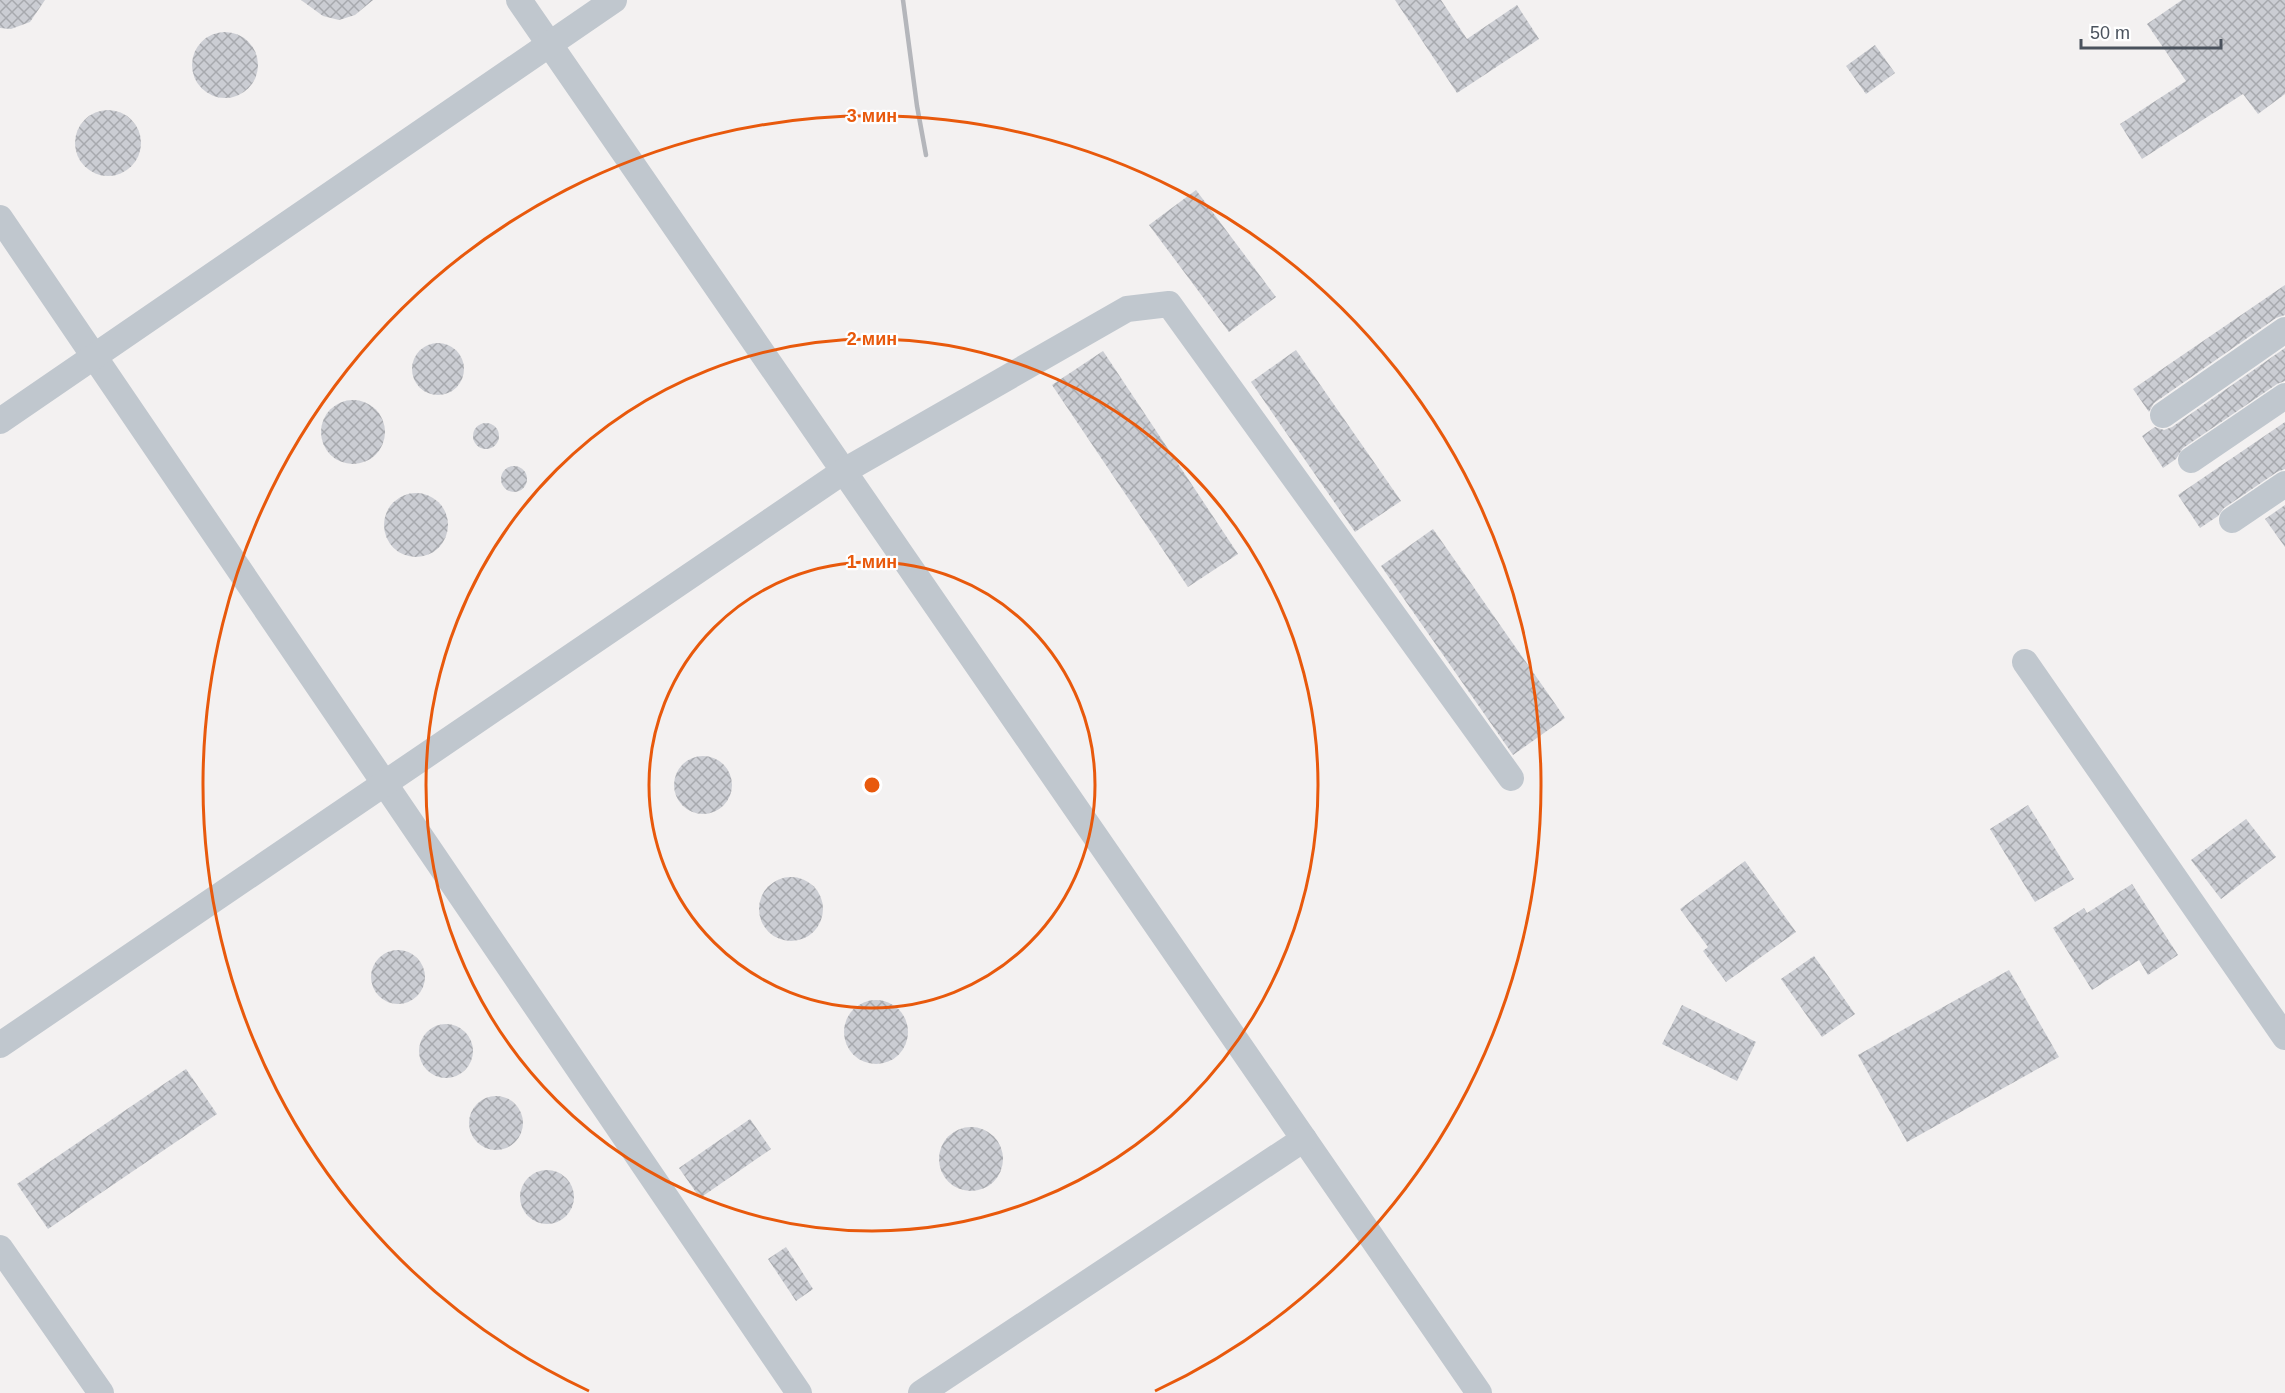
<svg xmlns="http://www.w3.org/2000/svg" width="2285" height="1393" font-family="Helvetica,sans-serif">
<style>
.building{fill:url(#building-cross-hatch)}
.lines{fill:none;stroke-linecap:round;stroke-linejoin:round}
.minor{stroke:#c0c7ce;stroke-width:26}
.rail{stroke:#b4b6bb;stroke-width:4.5}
.ring{fill:none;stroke:#e8590c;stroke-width:3}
.centre{fill:#e8590c;stroke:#fff;stroke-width:3}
.ring-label{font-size:18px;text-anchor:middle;font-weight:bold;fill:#e8590c;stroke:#fff;stroke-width:4.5;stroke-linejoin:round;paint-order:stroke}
</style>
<defs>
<pattern id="building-cross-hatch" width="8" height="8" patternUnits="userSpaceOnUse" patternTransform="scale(1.5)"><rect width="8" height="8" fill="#cbcdd3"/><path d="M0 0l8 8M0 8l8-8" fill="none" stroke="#a7a9ae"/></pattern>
</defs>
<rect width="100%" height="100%" fill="#f3f1f1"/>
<!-- building -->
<g class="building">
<path d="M0 0H45L30 22 11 29 0 28Z"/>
<path d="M301 0H373L355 15 339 20 323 16Z"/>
<path d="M1395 0H1441L1467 39 1517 5 1539 39 1457 93Z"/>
<path d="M2182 0H2285V94L2258 114 2243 94 2142 159 2120 124 2186 81 2147 24Z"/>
<circle cx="225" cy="65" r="33"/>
<path d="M1875 45 1895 73 1866 94 1846 66Z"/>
<circle cx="108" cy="143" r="33"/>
<path d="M1196 190 1276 297 1229 332 1149 225Z"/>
<path d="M2285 285V315L2276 318 2154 403 2149 412 2133 389Z"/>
<circle cx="438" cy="369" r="26"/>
<path d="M2285 348V381L2277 384 2183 448 2176 459 2163 468 2142 436 2155 427 2164 430 2172 427Z"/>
<path d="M1296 350 1401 501 1355 532 1251 382Z"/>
<path d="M1103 351 1238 554 1188 587 1052 385Z"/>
<circle cx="353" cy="432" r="32"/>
<path d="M2285 422V469L2277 472 2224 508 2218 516 2200 528 2178 495Z"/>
<circle cx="486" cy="436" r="13"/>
<circle cx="514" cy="479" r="13"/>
<circle cx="416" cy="525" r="32"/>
<path d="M2285 505V547L2265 519Z"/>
<path d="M1433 529 1565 718 1513 755 1381 566Z"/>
<circle cx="703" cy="785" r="29"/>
<path d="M2028 805 2074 879 2035 902 1990 829Z"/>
<path d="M2246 819 2276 857 2221 899 2191 860Z"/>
<path d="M1745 861 1796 932 1726 982 1703 951 1708 947 1680 909Z"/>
<circle cx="791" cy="909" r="32"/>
<path d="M2132 884 2178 955 2148 975 2139 960 2092 990 2053 928 2084 908 2087 913Z"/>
<circle cx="398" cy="977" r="27"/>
<path d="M1814 956 1855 1014 1822 1037 1781 979Z"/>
<path d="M2009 970 2059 1057 1907 1142 1858 1055Z"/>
<circle cx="876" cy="1032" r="32"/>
<path d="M1682 1005 1756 1042 1737 1081 1662 1044Z"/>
<circle cx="446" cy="1051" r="27"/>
<path d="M186 1069 217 1114 48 1229 17 1184Z"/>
<circle cx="496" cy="1123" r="27"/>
<path d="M750 1119 771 1149 700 1198 679 1168Z"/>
<circle cx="971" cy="1159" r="32"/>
<circle cx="547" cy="1197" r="27"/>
<path d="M786 1247 813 1289 796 1301 768 1259Z"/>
</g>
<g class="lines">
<!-- minor -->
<g class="minor">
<path d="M519 0 1479 1393"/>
<path d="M0 218 799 1393"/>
<path d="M2163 415 2285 330"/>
<path d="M0 421 614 0"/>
<path d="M2191 460 2285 396"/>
<path d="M2232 520 2285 484"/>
<path d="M2025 662 2285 1037"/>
<path d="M0 1045 844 471 1127 309 1169 304 1511 778"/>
<path d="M0 1248 101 1393"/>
<path d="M921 1393 1304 1139"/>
</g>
<!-- rail -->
<path class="rail" d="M903 0 917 106 926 155"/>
</g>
<!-- distance rings -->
<g class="ring">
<circle cx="872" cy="785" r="223"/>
<circle cx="872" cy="785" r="446"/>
<path d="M589 1391A669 669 0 1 1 1155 1391"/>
</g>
<circle cx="872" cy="785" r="9" class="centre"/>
<g class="ring-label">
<text x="872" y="122">3 мин</text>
<text x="872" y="345">2 мин</text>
<text x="872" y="568">1 мин</text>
</g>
<!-- scale -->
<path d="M2081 39v9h140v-9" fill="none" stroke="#4a525d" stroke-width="3"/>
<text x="2090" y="39" font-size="18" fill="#4a525d" stroke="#ffffff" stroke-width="4.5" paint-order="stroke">50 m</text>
</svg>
